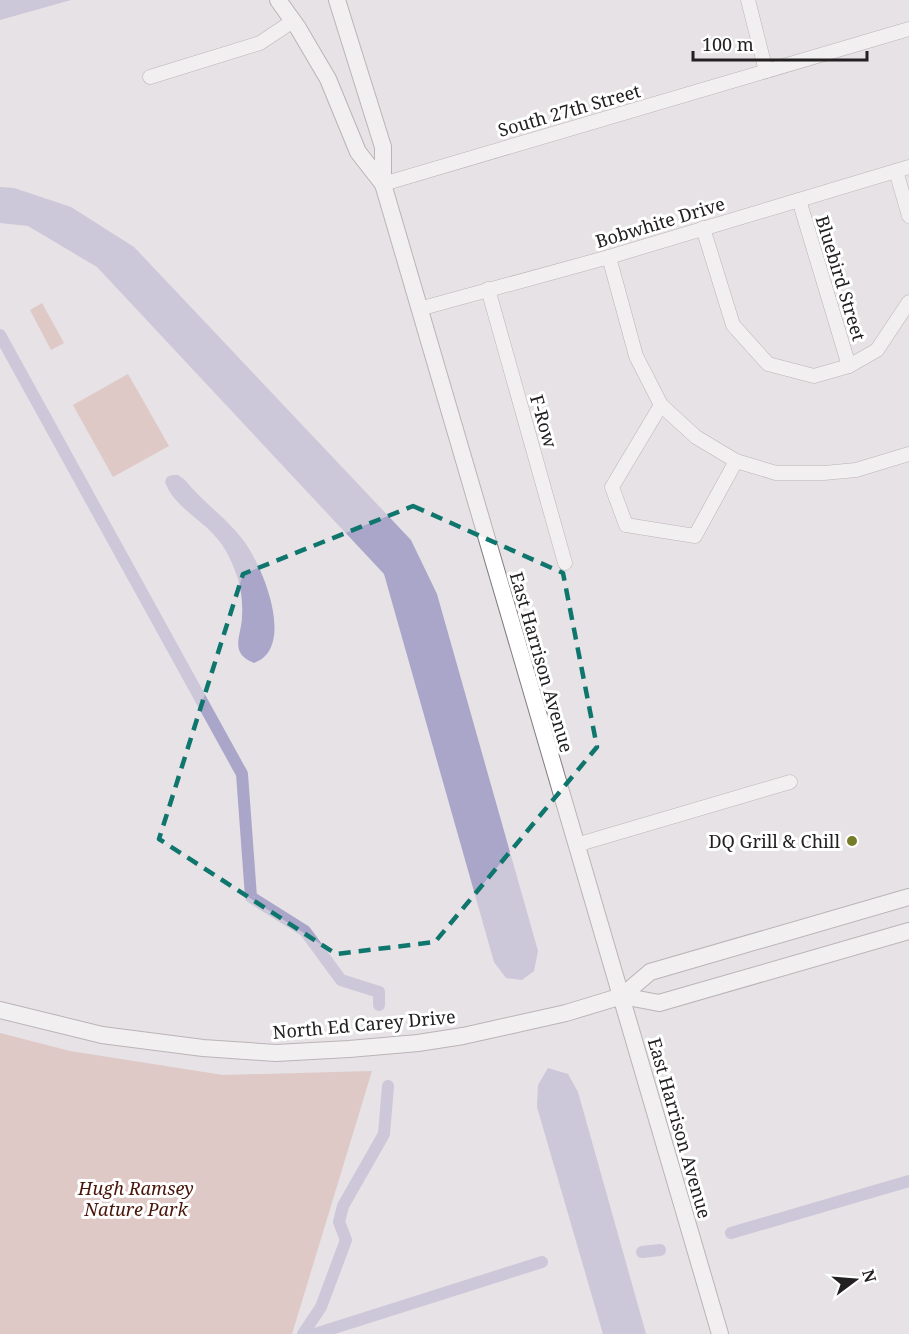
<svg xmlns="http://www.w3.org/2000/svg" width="909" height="1334" font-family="'Noto Serif',serif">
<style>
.green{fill:#d3aa9f}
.water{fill:#aaa6ca}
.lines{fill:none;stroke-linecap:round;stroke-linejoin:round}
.canal{stroke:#aaa6ca;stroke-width:12}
.minor-casing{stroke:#817c7f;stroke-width:15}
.major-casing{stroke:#817c7f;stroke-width:18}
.minor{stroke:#fff;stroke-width:14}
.major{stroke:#fff;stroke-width:16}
.marked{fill:none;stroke:#0f766e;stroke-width:4.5;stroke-dasharray:12 8;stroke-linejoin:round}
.poi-dot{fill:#747c27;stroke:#fff;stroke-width:2}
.labels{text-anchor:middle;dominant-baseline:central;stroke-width:6;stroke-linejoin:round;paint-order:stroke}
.street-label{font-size:18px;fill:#222021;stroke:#fff}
.poi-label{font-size:18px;fill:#222021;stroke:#fff;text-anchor:end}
.park-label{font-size:18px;font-style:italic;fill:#491609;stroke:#fff}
</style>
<rect width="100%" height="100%" fill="#e7e2e5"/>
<!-- green -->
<g class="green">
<path d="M42 303 64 343 51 350 30 310Z"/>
<path d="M128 374 169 446 113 477 73 405Z"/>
<path d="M0 1033 70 1051 223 1075 372 1071 292 1334H0Z"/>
</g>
<!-- water -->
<g class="water">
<path d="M0 0H71L0 20Z"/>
<path d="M0 187 14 188 71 207 134 247 411 540 437 594 538 951 534 971 522 980 506 978 494 962 384 574 97 267 28 226 0 223Z"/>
<path d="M172 475H178L185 480C202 502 226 517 243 540 262 564 297 648 254 663 228 653 242 635 242 616 243 604 241 590 238 579 233 564 226 547 214 535 198 517 174 506 165 482L167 477Z"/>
<path d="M548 1068 568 1074 578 1092 646 1334H603L537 1107 538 1085Z"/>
</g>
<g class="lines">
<!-- canal -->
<g class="canal">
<path d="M0 335 242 774 251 897 305 931 341 980 379 992V1005"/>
<path d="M731 1233 909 1181"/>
<path d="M642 1252 660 1250"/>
<path d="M303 1334 321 1307 346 1240 339 1222 343 1206 384 1134 388 1086"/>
<path d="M315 1334 542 1262"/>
</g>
<defs>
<g id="minor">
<path d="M748 0 766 71"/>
<path d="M150 77 260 43 293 21"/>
<path d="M896 171 909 216"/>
<path d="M383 184 909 29"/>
<path d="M799 200 849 366"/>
<path d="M703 228 733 325 768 364 814 376 849 366 877 350 909 302"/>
<path d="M609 257 636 356 661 405 696 437 736 461 776 473H824L856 470 909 454"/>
<path d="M488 289 565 563"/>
<path d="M419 309 609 257 909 167"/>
<path d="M661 405 612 487 626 525 695 536 736 461"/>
<path d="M576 845 790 782"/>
</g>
<g id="major">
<path d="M278 0 298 28 328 79 358 152 383 184"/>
<path d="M337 0 383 147V184L720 1334"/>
<path d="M622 996 659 1003 909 931"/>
<path d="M0 1010 102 1035 203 1048 276 1053 349 1049 418 1043 463 1036 566 1013 622 996 650 972 909 897"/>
</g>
</defs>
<!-- minor casing -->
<use href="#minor" class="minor-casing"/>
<!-- major casing -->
<use href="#major" class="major-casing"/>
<!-- minor -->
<use href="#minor" class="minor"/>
<!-- major -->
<use href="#major" class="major"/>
</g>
<!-- marked area -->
<path d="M0 0H909V1334H0ZM413 506 563 573 597 747 435 942 336 954 159 839 243 574Z" fill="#e7e2e5" fill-opacity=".55" fill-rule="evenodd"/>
<path class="marked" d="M413 506 563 573 597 747 435 942 336 954 159 839 243 574Z"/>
<!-- markers -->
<circle class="poi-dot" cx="852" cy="841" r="6"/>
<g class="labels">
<!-- street labels -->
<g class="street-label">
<text transform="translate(569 110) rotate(-16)">South 27th Street</text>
<text transform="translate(660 222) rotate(-17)">Bobwhite Drive</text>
<text transform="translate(841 278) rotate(73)">Bluebird Street</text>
<text transform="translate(544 421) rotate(74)">F-Row</text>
<text transform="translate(542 662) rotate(74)">East Harrison Avenue</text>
<text transform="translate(364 1024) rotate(-5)">North Ed Carey Drive</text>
<text transform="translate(680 1128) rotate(74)">East Harrison Avenue</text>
</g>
<!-- poi labels -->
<g class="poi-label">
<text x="840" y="841">DQ Grill &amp; Chill</text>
</g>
<!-- park labels -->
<g class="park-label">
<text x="136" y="1188">Hugh Ramsey<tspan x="136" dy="21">Nature Park</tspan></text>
</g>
</g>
<!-- north arrow -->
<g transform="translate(855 1280) rotate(74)" stroke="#ffffff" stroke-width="4.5" paint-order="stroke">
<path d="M0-4.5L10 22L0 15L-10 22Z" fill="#222021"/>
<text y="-9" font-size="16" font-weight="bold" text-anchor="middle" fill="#222021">N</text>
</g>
<!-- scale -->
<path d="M693 51v9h174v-9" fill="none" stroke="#222021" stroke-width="3"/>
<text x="702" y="51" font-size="18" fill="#222021" stroke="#ffffff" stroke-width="4.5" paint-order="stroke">100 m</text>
</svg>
